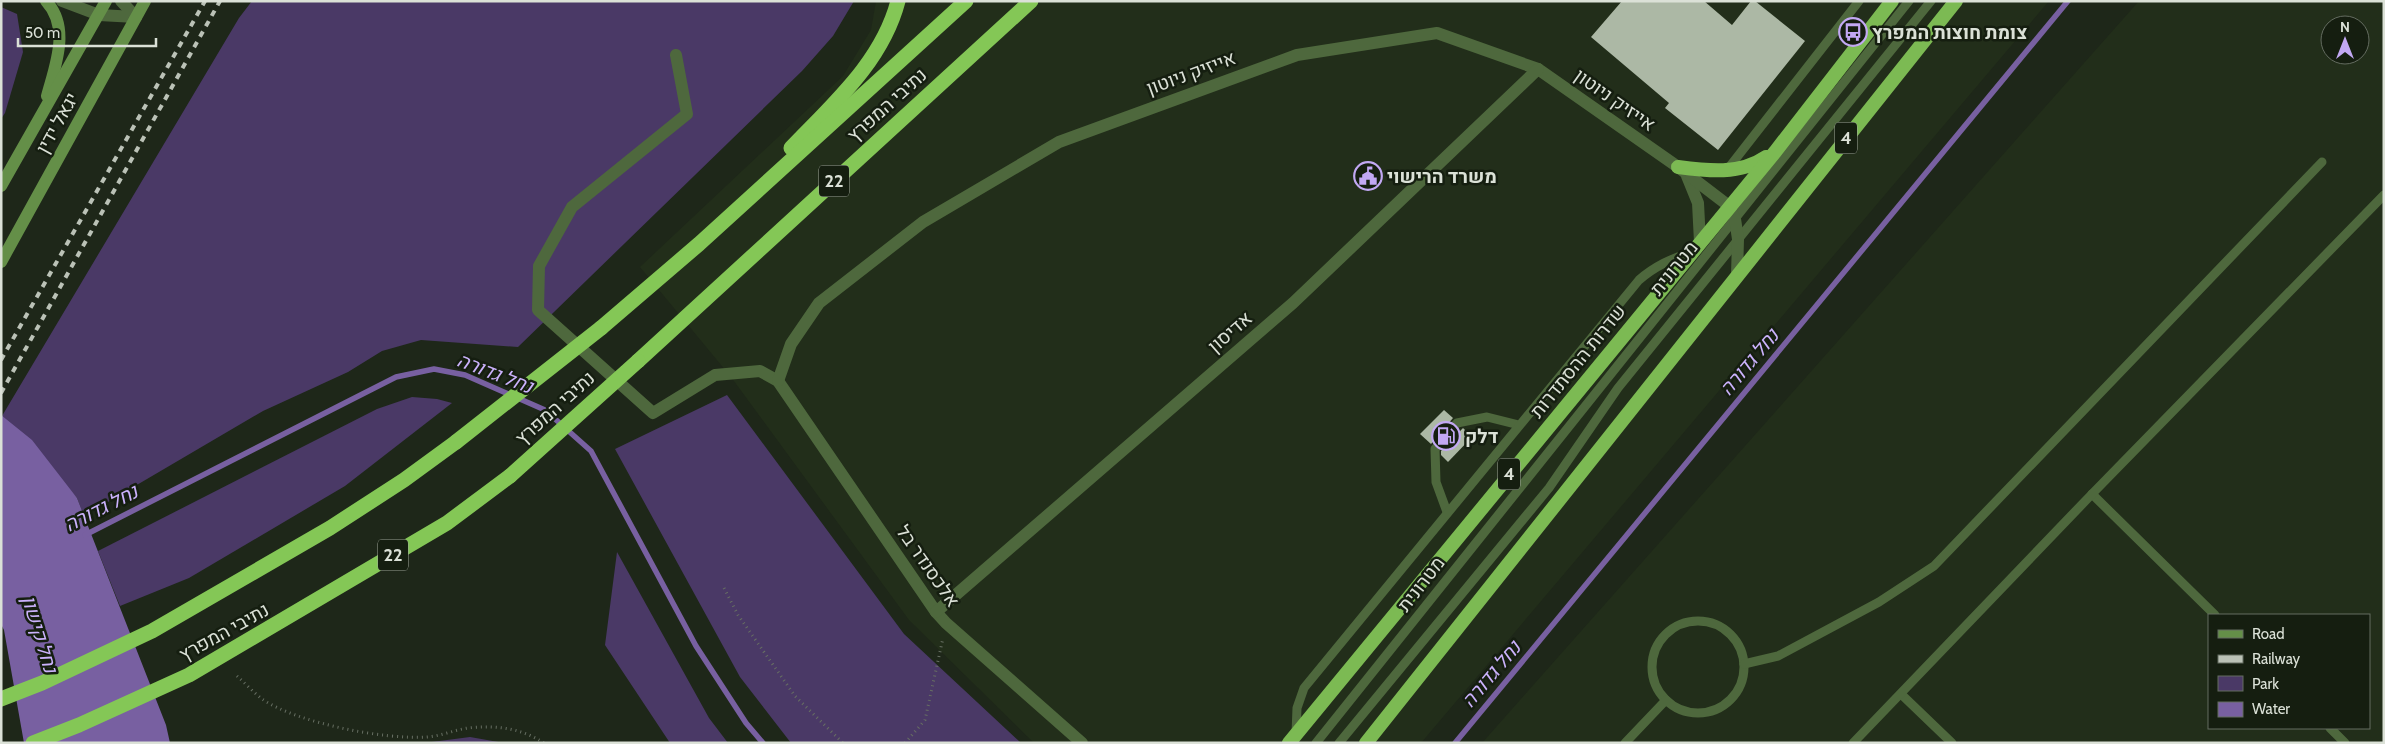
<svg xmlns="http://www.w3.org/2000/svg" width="2385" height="744" font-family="Cabin,Heebo,sans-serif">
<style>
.built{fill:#222e1a;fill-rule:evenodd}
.green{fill:#4a3966}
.water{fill:#7860a1}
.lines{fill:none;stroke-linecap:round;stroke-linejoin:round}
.stream{stroke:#7860a1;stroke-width:5.5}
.building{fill:#acb8a5}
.path{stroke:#676f63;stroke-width:3;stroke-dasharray:1 4;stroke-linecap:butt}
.service{stroke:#4e683d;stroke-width:9}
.minor{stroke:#4e683d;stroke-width:12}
.tertiary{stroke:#4e683d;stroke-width:12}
.secondary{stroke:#648f48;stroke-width:12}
.trunk{stroke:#7cba53;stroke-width:14}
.motorway{stroke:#84c756;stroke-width:15}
.rail{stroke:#bbc2b7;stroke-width:4;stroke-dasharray:6 6;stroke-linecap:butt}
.motorway-bridge{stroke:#84c756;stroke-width:15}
.labels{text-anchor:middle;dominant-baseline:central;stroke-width:5;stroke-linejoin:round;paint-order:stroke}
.shield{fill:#151e10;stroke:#a0a69b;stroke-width:1}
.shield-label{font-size:18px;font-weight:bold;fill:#dbe1d7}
.poi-label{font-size:19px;font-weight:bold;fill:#dbe1d7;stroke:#151e10;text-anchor:start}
.street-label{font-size:19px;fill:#dbe1d7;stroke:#151e10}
.water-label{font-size:20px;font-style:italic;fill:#cbb2fc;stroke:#151e10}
</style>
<rect width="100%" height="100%" fill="#1e2719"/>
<!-- built -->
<g class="built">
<path d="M876 1H2049L1421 743H1034L909 620 731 377 640 267 843 76 871 30Z"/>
<path d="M2139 1H2384V743H1482ZM2330 25H2360V55H2330ZM2209 615H2369V728H2209Z"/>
</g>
<!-- green -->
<g class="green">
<path d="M252 1H854L833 36 802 71 518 347 421 340 382 351 348 372 263 411 84 516 77 498 2 416 239 18Z"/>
<path d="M1 7 17 14 23 52 5 113 1 119Z"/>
<path d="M727 395 904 634 1021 743H791L740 677 615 449Z"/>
<path d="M412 397 437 399 452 403 345 486 189 578 120 606 98 551 377 409Z"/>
<path d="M617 552 709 718 728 743H670L605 645Z"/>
<path d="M470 737 504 743H424Z"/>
</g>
<!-- water -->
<path class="water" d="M1 415 32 440 77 498 166 725 170 743H24L4 630 1 624Z"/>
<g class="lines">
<!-- stream -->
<g class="stream">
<path d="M85 535 396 377 434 369 465 375 545 410 591 451 696 646 746 723 763 743"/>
<path d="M1455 743 2068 1"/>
</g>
</g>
<!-- building -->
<g class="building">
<path d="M1622 1H1704L1732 25 1751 1H1755L1805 41 1718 150 1665 108 1669 103 1591 37Z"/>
<path d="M1444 410 1453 418 1431 444 1420 434Z"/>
<path d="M1463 428 1472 437 1448 462 1441 455V451Z"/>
</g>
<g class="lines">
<!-- path -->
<g class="path">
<path d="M724 588 738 615 795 696 843 743"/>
<path d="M237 676C245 683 253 692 262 699 297 723 385 740 427 737 441 736 454 730 468 728 496 725 521 728 544 743"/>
<path d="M905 743 925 720 943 638"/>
</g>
<!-- service -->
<g class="service">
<path d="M1727 170 1859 1"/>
<path d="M2092 494 2215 615"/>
<path d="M1447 512 1436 482 1435 449 1457 423 1487 417 1519 425"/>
<circle cx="1698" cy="667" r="46"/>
<path d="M1744 664 1778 656 1879 602 1934 566 2322 162"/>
<path d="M1901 694 1952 743"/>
<path d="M2330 728 2345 743"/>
<path d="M1296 734 1297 708 1304 688 1639 280C1655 266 1671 259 1691 252"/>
<path d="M1316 743 1909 1"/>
<path d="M1339 743 1549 488 1618 388 1931 1"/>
<path d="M1625 743 1666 700"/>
<path d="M1853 743 2092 494 2384 195"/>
</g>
<!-- minor -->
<g class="minor">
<path d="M676 55 687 114 572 207 539 266 538 310 653 413 715 375 760 371 778 381 936 612 946 623 1082 743"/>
<path d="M1687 176 1698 203 1700 242"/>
<path d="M778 381 791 344 819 303 923 222 1059 142 1297 55 1437 33 1538 69 1678 167 1729 206 1735 219 1738 239 1737 275"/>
<path d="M936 612 1293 303 1538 69"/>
</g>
<!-- tertiary -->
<g class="tertiary">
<path d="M62 1 99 15 136 17"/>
<path d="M121 1 136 17"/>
</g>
<!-- secondary -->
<g class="secondary">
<path d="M46 1C71 28 55 66 47 96"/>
<path d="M1 186 106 1"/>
<path d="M1 262 145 1"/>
</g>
<!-- trunk -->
<g class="trunk">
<path d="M1678 167C1708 171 1740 175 1766 157"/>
<path d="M1289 743 1775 152 1892 1"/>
<path d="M1366 743 1956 1"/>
</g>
<!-- motorway -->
<g class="motorway">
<path d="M791 148C833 104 882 62 898 1"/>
<path d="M601 328 699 244 966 1"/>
<path d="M638 361 1031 1"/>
<path d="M1 699 42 683 152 631 330 528 404 480 456 442"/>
<path d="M33 743 79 725 189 675 447 523 510 476"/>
</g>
<!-- rail -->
<g class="rail">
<path d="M1 360 205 1"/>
<path d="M1 393 220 1"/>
</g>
<!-- motorway-bridge -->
<g class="motorway-bridge">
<path d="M456 442 601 328"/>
<path d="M510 476 638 361"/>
</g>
</g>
<!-- icons -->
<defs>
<symbol id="bus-ring" viewBox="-11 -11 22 22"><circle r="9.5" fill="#151e10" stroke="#c2a8f3" stroke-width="1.5"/><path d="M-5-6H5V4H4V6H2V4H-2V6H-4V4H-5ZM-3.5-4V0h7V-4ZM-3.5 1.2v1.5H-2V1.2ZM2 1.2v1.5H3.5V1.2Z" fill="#c2a8f3"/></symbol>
<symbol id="civic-ring" viewBox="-11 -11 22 22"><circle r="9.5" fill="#151e10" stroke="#c2a8f3" stroke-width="1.5"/><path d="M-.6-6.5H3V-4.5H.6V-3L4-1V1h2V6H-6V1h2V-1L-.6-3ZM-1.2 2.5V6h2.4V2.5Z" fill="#c2a8f3"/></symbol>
<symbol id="fuel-ring" viewBox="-11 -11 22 22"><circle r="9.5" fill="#151e10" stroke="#c2a8f3" stroke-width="1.5"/><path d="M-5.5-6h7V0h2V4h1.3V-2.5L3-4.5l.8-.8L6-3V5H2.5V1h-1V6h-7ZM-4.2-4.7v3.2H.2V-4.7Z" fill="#c2a8f3"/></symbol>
</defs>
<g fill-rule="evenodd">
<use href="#bus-ring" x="1837" y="16" width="32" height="32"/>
<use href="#civic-ring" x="1352" y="160" width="32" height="32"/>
<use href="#fuel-ring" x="1430" y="420" width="32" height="32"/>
</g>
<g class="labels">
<!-- shield labels -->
<g class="shield">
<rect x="1835" y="122.5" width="22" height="31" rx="4"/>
<rect x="819" y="165.5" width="30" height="31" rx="4"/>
<rect x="1498" y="458.5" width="22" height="31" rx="4"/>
<rect x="378" y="539.5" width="30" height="31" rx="4"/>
</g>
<g class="shield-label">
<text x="1846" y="138">4</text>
<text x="834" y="181">22</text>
<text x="1509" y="474">4</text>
<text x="393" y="555">22</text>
</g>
<!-- poi labels -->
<g class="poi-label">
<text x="1872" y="32">צומת חוצות המפרץ</text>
<text x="1387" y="176">משרד הרישוי</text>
<text x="1465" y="436">דלק</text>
</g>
<!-- street labels -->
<g class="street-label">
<text transform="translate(1191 73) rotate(-20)">אייזיק ניוטון</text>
<text transform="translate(1615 100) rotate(35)">אייזיק ניוטון</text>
<text transform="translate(887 105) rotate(-42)">נתיבי המפרץ</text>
<text transform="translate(57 123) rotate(-61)">יגאל ידין</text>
<text transform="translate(1674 268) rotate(-51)">מטרונית</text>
<text transform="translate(1230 332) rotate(-41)">אדיסון</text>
<text transform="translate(1578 361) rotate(-51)">שדרות ההסתדרות</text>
<text transform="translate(555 408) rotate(-42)">נתיבי המפרץ</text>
<text transform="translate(928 566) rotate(55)">אלכסנדר בל</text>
<text transform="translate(1421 584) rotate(-52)">מטרונית</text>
<text transform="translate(224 632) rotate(-29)">נתיבי המפרץ</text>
</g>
<!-- water labels -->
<g class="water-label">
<text transform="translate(1749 362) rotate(-50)">נחל גדורה</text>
<text transform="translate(495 373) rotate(21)">נחל גדורה</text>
<text transform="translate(101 508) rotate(-27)">נחל גדורה</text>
<text transform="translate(40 634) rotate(73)">נחל קישון</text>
<text transform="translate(1491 674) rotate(-50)">נחל גדורה</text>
</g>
</g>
<!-- border -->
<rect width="2385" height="744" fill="none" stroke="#dbe1d7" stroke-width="5"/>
<!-- legend -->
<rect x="2208" y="614" width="162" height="115" fill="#151e10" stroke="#646c60"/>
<rect x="2218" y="630" width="25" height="8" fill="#648f48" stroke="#646c60"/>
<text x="2252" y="639" font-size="15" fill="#dbe1d7">Road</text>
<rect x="2218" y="655" width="25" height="8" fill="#bbc2b7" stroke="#646c60"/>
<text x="2252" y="664" font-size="15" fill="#dbe1d7">Railway</text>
<rect x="2218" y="676" width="25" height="15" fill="#4a3966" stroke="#646c60"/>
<text x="2252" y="689" font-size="15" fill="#dbe1d7">Park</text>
<rect x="2218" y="702" width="25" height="15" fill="#7860a1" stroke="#646c60"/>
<text x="2252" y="714" font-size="15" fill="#dbe1d7">Water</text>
<!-- north arrow -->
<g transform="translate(2345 40)"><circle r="24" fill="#151e10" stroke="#646c60"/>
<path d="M0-4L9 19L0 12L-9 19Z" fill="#c2a8f3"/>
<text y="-8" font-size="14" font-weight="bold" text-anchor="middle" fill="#dbe1d7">N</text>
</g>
<!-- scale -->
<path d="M18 38v8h138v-8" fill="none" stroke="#dbe1d7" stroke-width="2.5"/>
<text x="25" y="38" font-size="15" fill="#dbe1d7" stroke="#151e10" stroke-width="4" paint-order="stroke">50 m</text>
</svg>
